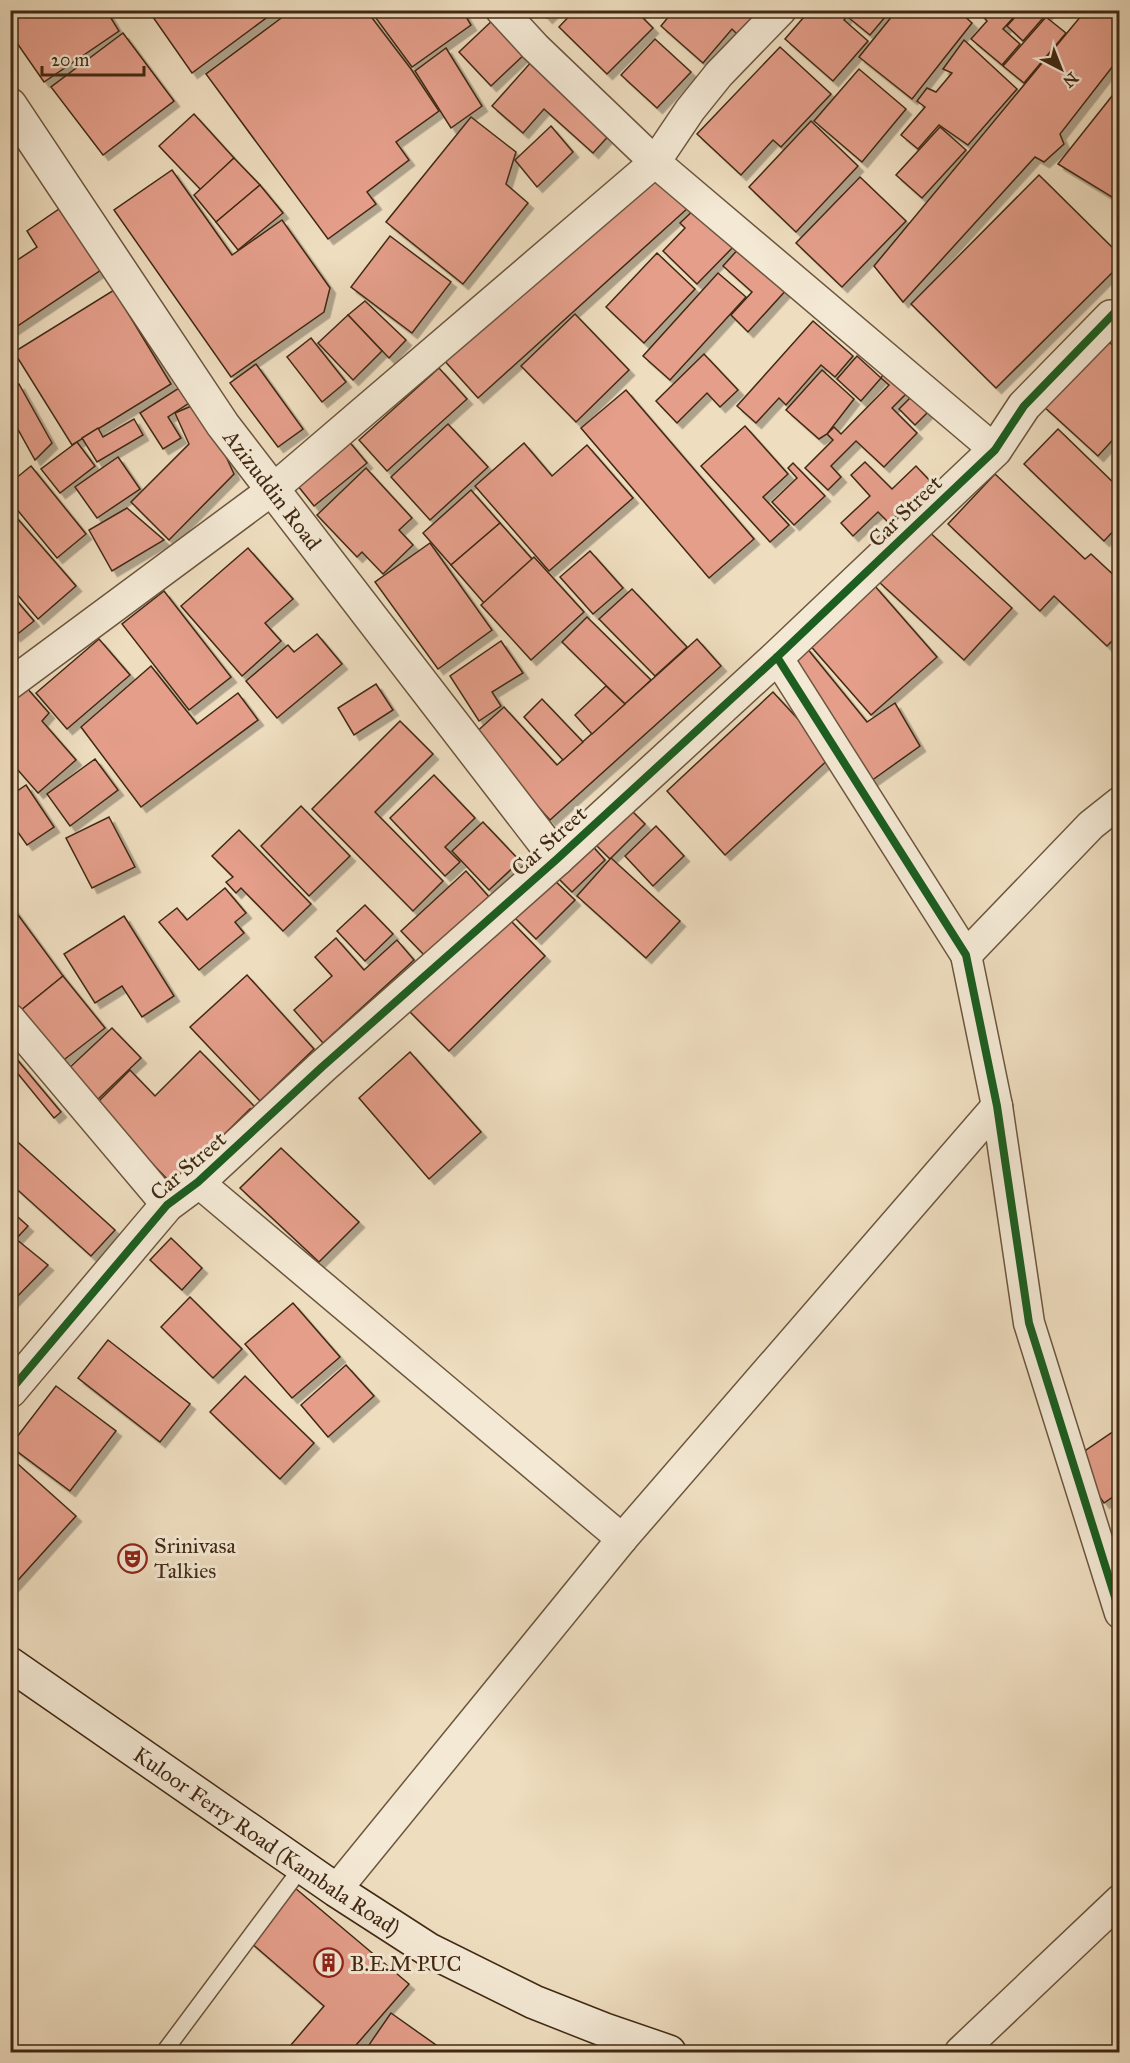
<svg xmlns="http://www.w3.org/2000/svg" width="1130" height="2063" font-family="'IM FELL Great Primer',serif">
<style>
.building{fill:#e49e8a;stroke:#412913;stroke-width:1.5;filter:url(#shadow)}
.lines{fill:none;stroke-linecap:round;stroke-linejoin:round}
.service-casing{stroke:#6c563e;stroke-width:18}
.minor-casing{stroke:#6c563e;stroke-width:33}
.tertiary-casing{stroke:#6c563e;stroke-width:36}
.secondary-casing{stroke:#412913;stroke-width:36}
.service{stroke:#f4e9d5;stroke-width:15}
.minor{stroke:#f4e9d5;stroke-width:30}
.tertiary{stroke:#f4e9d5;stroke-width:33}
.secondary{stroke:#f4e9d5;stroke-width:33}
.cycleway-casing{stroke:#f4e9d5;stroke-width:11}
.cycleway{stroke:#1b5e20;stroke-width:8}
.labels{text-anchor:middle;dominant-baseline:central;stroke-width:6;stroke-linejoin:round;paint-order:stroke}
.street-label{font-size:22px;fill:#412913;stroke:#f4e9d5}
.poi-label{font-size:22px;fill:#412913;stroke:#f4e9d5;text-anchor:start}
</style>
<defs>
<filter id="shadow"><feDropShadow dx="5.5" dy="5.5" stdDeviation="0" flood-color="#0004"/></filter>
</defs>
<rect width="100%" height="100%" fill="#eeddbf"/>
<filter id="stains"><feTurbulence type="fractalNoise" baseFrequency=".00333" numOctaves="4"/><feColorMatrix values="0 0 0 0 .2 0 0 0 0 .09 0 0 0 0 .02 0 0 0 .5 -.17"/></filter>
<radialGradient id="worn" r=".72"><stop offset=".6" stop-color="#630" stop-opacity="0"/><stop offset="1" stop-color="#630" stop-opacity=".3"/></radialGradient>
<!-- building -->
<g class="building">
<path d="M10 10H106L119 31 44 82 10 33Z"/>
<path d="M148 10H277L192 73Z"/>
<path d="M292 10H366L411 69 439 111 396 142 409 160 367 192 376 204 328 239 206 74Z"/>
<path d="M370 10H462L471 25 412 67Z"/>
<path d="M540 10H555L547 18Z"/>
<path d="M575 10H643L639 14 653 28 607 74 559 27Z"/>
<path d="M674 10H761L743 40 732 29 703 63 661 26Z"/>
<path d="M810 10H843L848 15 844 20 868 41 833 81 785 39Z"/>
<path d="M850 10H891L870 35 849 18 853 13Z"/>
<path d="M897 10H958L972 23 912 99 859 57Z"/>
<path d="M977 10H1007L1014 17 1003 29 1020 44 1002 65 971 39 987 21Z"/>
<path d="M1010 10H1050L1023 41 1007 26 1016 16Z"/>
<path d="M1086 10H1120V57L1060 134 1064 144 1044 162 1035 157 903 302 874 266Z"/>
<path d="M1046 17 1066 33 1024 83 1003 66Z"/>
<path d="M495 18 527 52 491 86 459 52Z"/>
<path d="M123 33 174 101 103 155 51 87Z"/>
<path d="M655 39 691 72 657 108 621 75Z"/>
<path d="M964 40 1017 89 968 145 939 125 918 149 901 135 925 107 917 101 927 88 936 92 952 73 943 69Z"/>
<path d="M780 47 831 94 781 147 773 140 741 175 697 134Z"/>
<path d="M446 48 482 106 451 128 415 71Z"/>
<path d="M533 60 613 131 593 153 544 109 523 133 492 106Z"/>
<path d="M859 69 906 109 862 162 814 121Z"/>
<path d="M1120 86V202L1058 164Z"/>
<path d="M194 114 234 158 201 190 159 146Z"/>
<path d="M471 117 516 152 506 184 528 203 463 284 386 222Z"/>
<path d="M811 121 858 166 796 232 749 187Z"/>
<path d="M551 126 573 152 537 187 515 160Z"/>
<path d="M940 127 966 150 922 198 896 175Z"/>
<path d="M234 158 260 185 216 222 194 195Z"/>
<path d="M654 168 689 207 478 398 443 359Z"/>
<path d="M172 170 232 255 282 220 330 288 324 312 231 377 114 210Z"/>
<path d="M1039 175 1120 255V265L996 388 911 304Z"/>
<path d="M860 177 906 221 842 287 796 243Z"/>
<path d="M260 185 283 213 238 250 216 222Z"/>
<path d="M699 205 737 243 697 284 663 251 685 228 680 223Z"/>
<path d="M59 209 101 270 10 331V265L37 247 27 231Z"/>
<path d="M390 236 451 282 412 333 351 287Z"/>
<path d="M741 246 788 288 748 332 731 315 752 292 723 266Z"/>
<path d="M657 253 695 289 644 343 606 307Z"/>
<path d="M718 273 746 297 670 380 643 356Z"/>
<path d="M114 290 171 384 72 445 14 352Z"/>
<path d="M365 301 406 340 389 358 348 315Z"/>
<path d="M575 314 629 370 576 422 521 366Z"/>
<path d="M348 315 382 351 353 380 318 343Z"/>
<path d="M813 321 853 356 835 377 821 365 786 405 779 398 756 423 737 406Z"/>
<path d="M311 338 346 382 322 402 287 357Z"/>
<path d="M1105 339 1120 351V432L1098 456 1041 404Z"/>
<path d="M704 354 738 390 720 407 707 393 677 423 656 401Z"/>
<path d="M857 356 881 378 861 401 837 379Z"/>
<path d="M256 364 303 429 278 447 230 383Z"/>
<path d="M439 368 467 399 387 471 359 440Z"/>
<path d="M886 369 909 391 892 408 917 433 884 467 856 441 831 466 841 477 828 490 805 468 833 440 827 434 834 427 841 434 889 385 881 378Z"/>
<path d="M822 370 854 399 827 434 819 439 786 410Z"/>
<path d="M19 384 52 443 35 460 10 415V389Z"/>
<path d="M179 388 189 403 168 417 181 438 163 449 140 413Z"/>
<path d="M626 390 754 539 709 578 581 428Z"/>
<path d="M913 395 929 411 915 425 899 409Z"/>
<path d="M201 402 234 474 169 540 131 502 189 444 175 413Z"/>
<path d="M134 419 143 435 97 462 82 438 98 428 103 437Z"/>
<path d="M448 424 488 467 430 520 391 477Z"/>
<path d="M745 426 788 474 763 497 789 525 770 542 701 466Z"/>
<path d="M1058 429 1120 489V524L1104 541 1024 464Z"/>
<path d="M347 439 367 463 314 506 294 481Z"/>
<path d="M77 442 95 466 60 493 41 469Z"/>
<path d="M524 443 552 476 587 445 633 498 549 571 475 486Z"/>
<path d="M118 457 140 489 97 518 75 487Z"/>
<path d="M865 462 892 489 916 466 931 482 889 523 878 512 853 536 841 523 870 496 851 475Z"/>
<path d="M793 463 825 496 794 525 772 502 797 478 788 468Z"/>
<path d="M31 466 86 534 57 558 10 501V483Z"/>
<path d="M366 468 412 518 399 530 413 545 383 574 362 552 357 557 317 515Z"/>
<path d="M995 474 1085 559 1091 554 1120 581V633L1107 646 1054 596 1040 611 948 524Z"/>
<path d="M471 490 500 523 451 565 423 533Z"/>
<path d="M127 508 164 540 112 571 89 530Z"/>
<path d="M10 510 76 586 38 619 10 586Z"/>
<path d="M500 523 533 560 484 603 451 565Z"/>
<path d="M926 529 1012 608 964 660 879 582Z"/>
<path d="M430 543 492 630 438 669 375 582Z"/>
<path d="M248 548 293 599 265 623 281 641 242 676 181 606Z"/>
<path d="M590 551 623 588 593 614 560 577Z"/>
<path d="M534 557 584 612 531 660 481 605Z"/>
<path d="M874 585 937 657 871 715 808 643Z"/>
<path d="M632 589 687 647 655 676 599 619Z"/>
<path d="M164 591 231 677 189 710 122 624Z"/>
<path d="M10 593 34 621 15 636 10 631Z"/>
<path d="M587 617 651 680 625 704 562 642Z"/>
<path d="M317 634 342 664 277 718 246 681 288 645 294 652Z"/>
<path d="M99 639 130 675 67 729 36 693Z"/>
<path d="M697 639 721 666 550 820 473 735 504 707 557 765Z"/>
<path d="M501 641 523 673 492 692 501 706 479 721 450 676Z"/>
<path d="M806 647 867 722 895 703 920 746 871 781 792 665Z"/>
<path d="M151 666 197 724 238 693 258 720 141 807 81 727Z"/>
<path d="M376 684 393 710 354 735 338 708Z"/>
<path d="M606 686 625 704 592 734 575 715Z"/>
<path d="M26 687 49 713 42 721 76 760 38 793 10 761V700Z"/>
<path d="M773 692 832 756 725 855 667 791Z"/>
<path d="M542 699 583 742 563 760 524 717Z"/>
<path d="M400 721 433 754 375 812 443 881 413 911 312 809Z"/>
<path d="M95 759 118 790 70 826 47 794Z"/>
<path d="M434 775 475 818 445 847 460 862 445 876 390 818Z"/>
<path d="M26 785 54 827 27 845 10 821V796Z"/>
<path d="M301 806 350 856 309 896 261 846Z"/>
<path d="M629 808 645 824 610 859 594 843Z"/>
<path d="M109 817 135 867 92 888 66 838Z"/>
<path d="M483 822 520 861 489 890 452 851Z"/>
<path d="M656 826 684 856 653 886 625 856Z"/>
<path d="M239 830 311 904 283 931 241 888 236 893 226 882 233 877 212 856Z"/>
<path d="M588 841 605 860 572 892 554 874Z"/>
<path d="M611 858 680 921 646 958 577 896Z"/>
<path d="M466 871 490 898 426 957 401 931Z"/>
<path d="M552 878 575 900 536 939 514 917Z"/>
<path d="M225 888 246 913 235 922 244 933 199 970 159 922 177 908 187 920Z"/>
<path d="M10 904 63 976 20 1011 10 998Z"/>
<path d="M365 905 393 934 365 961 337 931Z"/>
<path d="M124 916 174 996 142 1017 122 986 95 1003 64 954Z"/>
<path d="M507 917 545 956 449 1051 410 1012Z"/>
<path d="M336 938 364 970 397 940 414 960 323 1043 294 1010 332 976 315 957Z"/>
<path d="M247 975 314 1049 260 1101 190 1027Z"/>
<path d="M63 976 105 1028 61 1062 20 1011Z"/>
<path d="M112 1028 141 1058 95 1102 66 1071Z"/>
<path d="M10 1051 61 1112 54 1118 10 1064Z"/>
<path d="M200 1051 256 1108 250 1109 173 1185 95 1105 130 1070 155 1096Z"/>
<path d="M410 1052 481 1132 429 1179 359 1098Z"/>
<path d="M10 1135 115 1230 91 1256 10 1183Z"/>
<path d="M281 1148 359 1222 319 1262 240 1188Z"/>
<path d="M10 1210 28 1226 16 1239 48 1265 10 1304Z"/>
<path d="M171 1238 202 1268 182 1290 150 1260Z"/>
<path d="M190 1297 242 1349 213 1378 161 1327Z"/>
<path d="M293 1303 340 1357 292 1398 245 1344Z"/>
<path d="M108 1340 190 1404 160 1442 78 1378Z"/>
<path d="M346 1365 374 1396 328 1437 301 1405Z"/>
<path d="M245 1376 314 1443 280 1479 210 1412Z"/>
<path d="M56 1386 116 1431 70 1491 10 1446Z"/>
<path d="M1120 1427V1492L1104 1503 1073 1459Z"/>
<path d="M10 1457 76 1516 10 1589Z"/>
<path d="M295 1888 409 1984 350 2052H285L324 2006 250 1942Z"/>
<path d="M391 2013 436 2045 431 2052H364Z"/>
</g>
<g class="lines">
<defs>
<path id="service" d="M164 2052 302 1867"/>
<g id="minor">
<path d="M501 10 535 47 655 162 995 450"/>
<path d="M777 657 966 955 997 1106 1029 1323 1120 1613"/>
<path d="M10 684 272 490 655 162 690 110 719 74 781 10"/>
<path d="M966 955 1091 825 1120 802"/>
<path d="M10 1019 167 1205"/>
<path d="M198 1182 622 1539"/>
<path d="M336 1890 622 1539 997 1106"/>
<path d="M960 2052 1120 1900"/>
</g>
<g id="tertiary">
<path id="s1" d="M10 105 223 425 557 859"/>
<path d="M10 1391 167 1205 198 1182 322 1067 557 859 777 657 995 450 1024 406 1111 317 1120 323"/>
</g>
<g id="secondary">
<path id="s2" d="M10 1664 336 1890 429 1950 534 2002 605 2030 669 2052"/>
</g>
</defs>
<!-- service casing -->
<use href="#service" class="service-casing"/>
<!-- minor casing -->
<use href="#minor" class="minor-casing"/>
<!-- tertiary casing -->
<use href="#tertiary" class="tertiary-casing"/>
<!-- secondary casing -->
<use href="#secondary" class="secondary-casing"/>
<!-- service -->
<use href="#service" class="service"/>
<!-- minor -->
<use href="#minor" class="minor"/>
<!-- tertiary -->
<use href="#tertiary" class="tertiary"/>
<!-- secondary -->
<use href="#secondary" class="secondary"/>
<defs>
<g id="cycleway">
<path d="M777 657 966 955 997 1106 1029 1323 1120 1613"/>
<path d="M10 1391 167 1205 198 1182 322 1067 557 859 777 657 995 450 1024 406 1120 307"/>
</g>
</defs>
<!-- cycleway casing -->
<use href="#cycleway" class="cycleway-casing"/>
<!-- cycleway -->
<use href="#cycleway" class="cycleway"/>
</g>
<!-- icons -->
<defs>
<symbol id="theatre-ring" viewBox="-11 -11 22 22"><circle r="9.5" fill="#f4e9d5" stroke="#8f2418" stroke-width="1.5"/><path d="M-5-5.5Q0-4 5-5.5V0Q5 5 0 6Q-5 5-5 0ZM-3.3-2.5H-1v1.5H-3.3ZM1-2.5H3.3v1.5H1ZM-2.8 1Q0 5.5 2.8 1Z" fill="#8f2418"/></symbol>
<symbol id="building-ring" viewBox="-11 -11 22 22"><circle r="9.5" fill="#f4e9d5" stroke="#8f2418" stroke-width="1.5"/><path d="M-4-6H4V6H1V3H-1V6H-4ZM-2.5-4.3h1.7v1.8h-1.7ZM.8-4.3h1.7v1.8H.8ZM-2.5-1h1.7V.8h-1.7ZM.8-1h1.7V.8H.8Z" fill="#8f2418"/></symbol>
</defs>
<g fill-rule="evenodd">
<use href="#theatre-ring" x="116" y="1542" width="33" height="33"/>
<use href="#building-ring" x="312" y="1946" width="33" height="33"/>
</g>
<g class="labels">
<!-- street labels -->
<g class="street-label">
<text stroke="none"><textPath href="#s1" startOffset="466">Azizuddin Road</textPath></text>
<text transform="translate(905 511) rotate(-44)">Car Street</text>
<text transform="translate(549 841) rotate(-42)">Car Street</text>
<text transform="translate(188 1166) rotate(-41)">Car Street</text>
<text stroke="none"><textPath href="#s2" startOffset="312">Kuloor Ferry Road (Kambala Road)</textPath></text>
</g>
<!-- poi labels -->
<g class="poi-label">
<text x="154" y="1545">Srinivasa<tspan x="154" dy="25">Talkies</tspan></text>
<text x="350" y="1963">B.E.M PUC</text>
</g>
</g>
<!-- margin -->
<rect width="1130" height="2063" fill="none" stroke="#eeddbf" stroke-width="36"/>
<rect x="12" y="12" width="1106" height="2039" fill="none" stroke="#412913" stroke-width="3"/>
<rect x="18" y="18" width="1094" height="2027" fill="none" stroke="#412913" stroke-width="1.5"/>
<!-- north arrow -->
<g transform="translate(1061 69) rotate(138)" stroke="#f4e9d5" stroke-width="4.5" paint-order="stroke">
<path d="M0-4.5L10 22L0 15L-10 22Z" fill="#412913"/>
<text y="-9" font-size="16" font-weight="bold" text-anchor="middle" fill="#412913">N</text>
</g>
<!-- scale -->
<path d="M42 66v9h102v-9" fill="none" stroke="#412913" stroke-width="3"/>
<text x="51" y="66" font-size="18" fill="#412913" stroke="#f4e9d5" stroke-width="4.5" paint-order="stroke">20 m</text>
<rect width="100%" height="100%" filter="url(#stains)"/>
<rect width="100%" height="100%" fill="url(#worn)"/>
</svg>
